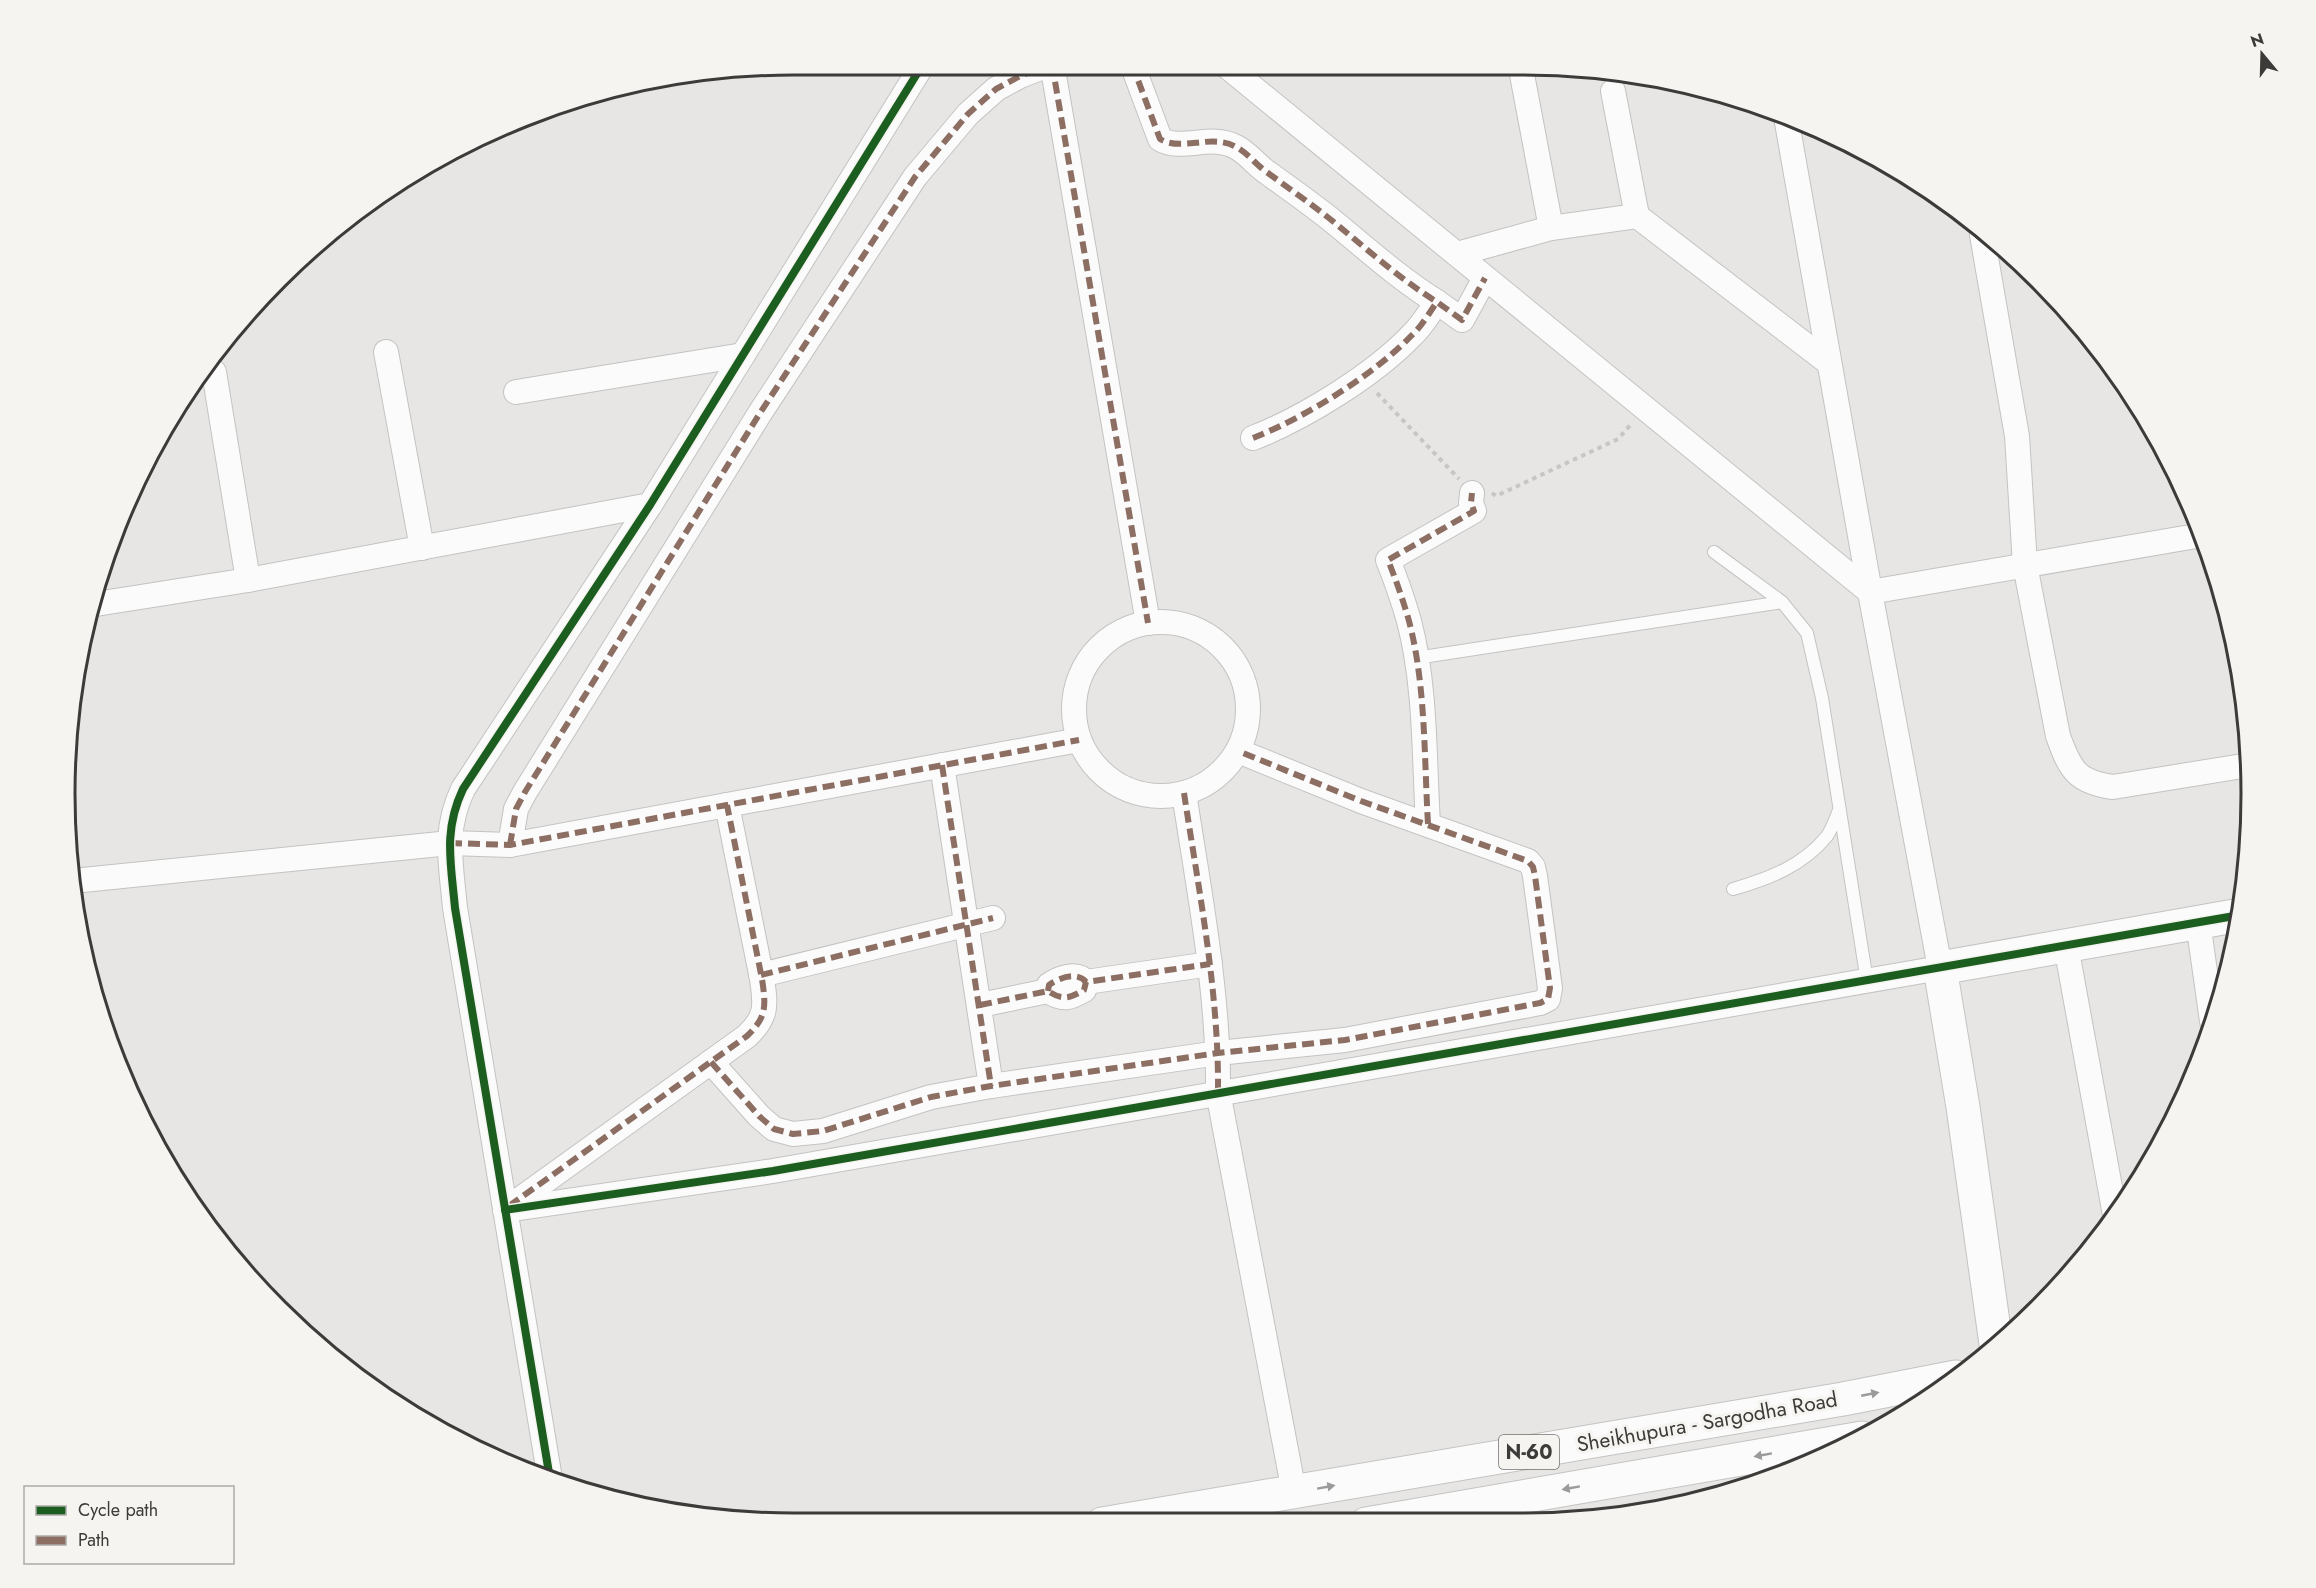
<svg xmlns="http://www.w3.org/2000/svg" width="2316" height="1588" font-family="Jost,sans-serif">
<style>
.lines{fill:none;stroke-linecap:round;stroke-linejoin:round}
.lane-casing{stroke:#c3c3c1;stroke-width:14}
.street-casing{stroke:#c3c3c1;stroke-width:26}
.secondary-casing{stroke:#c3c3c1;stroke-width:35}
.highway-casing{stroke:#c3c3c1;stroke-width:35}
.path{stroke:#c7c6c5;stroke-width:4;stroke-dasharray:4.5 4.5;stroke-linecap:butt}
.lane{stroke:#fbfbfb;stroke-width:12}
.street{stroke:#fbfbfb;stroke-width:24}
.secondary{stroke:#fbfbfb;stroke-width:33}
.highway{stroke:#fbfbfb;stroke-width:33}
.quiet{stroke:#8d6e63;stroke-width:6;stroke-dasharray:12 6;stroke-linecap:butt}
.cycleway-casing{stroke:#f6f4f0;stroke-width:11}
.cycleway{stroke:#1b5e20;stroke-width:8}
.oneway{fill:#9c9b9a}
.labels{text-anchor:middle;dominant-baseline:central;stroke-width:6;stroke-linejoin:round;paint-order:stroke}
.shield{fill:#f6f4f0;stroke:#747270;stroke-width:1.5}
.shield-label{font-size:20px;font-weight:bold;fill:#3c3b39}
.street-label{font-size:21px;fill:#3c3b39;stroke:#f6f4f0}
.rim{fill:none;stroke:#3c3b39;stroke-width:3}
</style>
<rect width="100%" height="100%" fill="#e7e6e4"/>
<g class="lines">
<defs>
<g id="lane">
<path d="M1714 552 1782 602 1807 633 1822 698 1867 981"/>
<path d="M1416 658 1782 602"/>
<path d="M1733 889C1768 879 1803 866 1827 836 1832 829 1836 818 1839 810"/>
</g>
<g id="street">
<path d="M1052 64 1148 623"/>
<path d="M1132 64 1160 139C1181 152 1212 133 1236 147 1248 153 1257 166 1268 173 1291 190 1313 205 1335 223 1368 250 1400 279 1437 302"/>
<path d="M1224 64 1870 592 2202 535"/>
<path d="M1520 64 1551 228"/>
<path d="M1613 91 1637 216"/>
<path d="M1982 235 2017 436 2025 565 2058 736C2070 769 2076 782 2113 787L2249 765"/>
<path d="M1457 254 1551 228 1637 216 1829 363"/>
<path d="M386 352 422 548"/>
<path d="M214 372 248 580"/>
<path d="M516 392 743 355"/>
<path d="M1253 438C1304 418 1374 375 1412 335 1422 326 1429 313 1437 302L1462 320 1485 278"/>
<path d="M96 604 248 580 650 505"/>
<circle cx="1161" cy="709" r="87"/>
<path d="M942 765 991 1086"/>
<path d="M1184 793C1199 892 1219 992 1218 1092L1294 1492"/>
<path d="M1428 824C1424 757 1426 686 1409 621 1403 600 1396 580 1388 560L1474 511 1471 503 1472 493"/>
<path d="M510 845 516 809 525 792 760 413 915 177 968 114 996 89 1020 76 1051 64"/>
<path d="M73 881 450 843 510 845 1079 740"/>
<path d="M2198 922 2212 1021"/>
<path d="M2066 946 2115 1215"/>
<path d="M761 975 993 918"/>
<path d="M1048 991 1049 985C1059 978 1077 971 1086 982L1210 964"/>
<path d="M980 1005 1048 991C1063 1001 1070 998 1084 990L1086 982"/>
<path d="M711 1062 759 1116 774 1129 793 1134 823 1131 931 1097 991 1086 1218 1053 1345 1040 1540 1003 1548 999 1550 988 1535 876 1533 867 1528 861 1361 801 1238 751"/>
<path d="M509 1207 747 1036C767 1017 766 1006 762 979L727 805"/>
<path d="M505 1210 773 1171 1940 968 1870 592 1786 117"/>
<path d="M550 1479 455 908C451 863 443 831 463 789L650 505 923 64"/>
</g>
<path id="secondary" d="M1996 1344 1963 1107 1940 968 2240 915"/>
<g id="highway">
<path d="M1102 1524 1843 1399 1956 1377"/>
<path d="M1366 1524 1862 1438"/>
</g>
</defs>
<!-- lane casing -->
<use href="#lane" class="lane-casing"/>
<!-- street casing -->
<use href="#street" class="street-casing"/>
<!-- secondary casing -->
<use href="#secondary" class="secondary-casing"/>
<!-- highway casing -->
<use href="#highway" class="highway-casing"/>
<!-- path -->
<g class="path">
<path d="M1377 393 1459 479"/>
<path d="M1492 493 1496 496 1618 439 1632 423"/>
</g>
<!-- lane -->
<use href="#lane" class="lane"/>
<!-- street -->
<use href="#street" class="street"/>
<!-- secondary -->
<use href="#secondary" class="secondary"/>
<!-- highway -->
<use href="#highway" class="highway"/>
<!-- quiet -->
<g class="quiet">
<path d="M1052 64 1148 623"/>
<path d="M1132 64 1160 139C1181 152 1212 133 1236 147 1248 153 1257 166 1268 173 1291 190 1313 205 1335 223 1368 250 1400 279 1437 302"/>
<path d="M1253 438C1304 418 1374 375 1412 335 1422 326 1429 313 1437 302L1462 320 1485 278"/>
<path d="M942 765 991 1086"/>
<path d="M1184 793C1199 892 1219 992 1218 1092"/>
<path d="M1428 824C1424 757 1426 686 1409 621 1403 600 1396 580 1388 560L1474 511 1471 503 1472 493"/>
<path d="M450 843 510 845 1079 740"/>
<path d="M510 845 516 809 525 792 760 413 915 177 968 114 996 89 1020 76 1051 64"/>
<path d="M761 975 993 918"/>
<path d="M1048 991 1049 985C1059 978 1077 971 1086 982L1210 964"/>
<path d="M980 1005 1048 991C1063 1001 1070 998 1084 990L1086 982"/>
<path d="M711 1062 759 1116 774 1129 793 1134 823 1131 931 1097 991 1086 1218 1053 1345 1040 1540 1003 1548 999 1550 988 1535 876 1533 867 1528 861 1361 801 1238 751"/>
<path d="M509 1206 747 1036C767 1017 766 1006 762 979L727 805"/>
</g>
<defs>
<g id="cycleway">
<path d="M505 1210 773 1171 2240 915"/>
<path d="M550 1479 455 908C451 863 443 831 463 789L650 505 923 64"/>
</g>
</defs>
<!-- cycleway casing -->
<use href="#cycleway" class="cycleway-casing"/>
<!-- cycleway -->
<use href="#cycleway" class="cycleway"/>
</g>
<!-- one-way arrows -->
<defs><path id="oneway-solid" d="M-6-.8H1V-3.2L6.5 0L1 3.2V.8H-6Z" transform="scale(1.5)"/></defs>
<g class="oneway">
<use href="#oneway-solid" transform="translate(1870 1394) rotate(-11)"/>
<use href="#oneway-solid" transform="translate(1763 1455) rotate(170)"/>
<use href="#oneway-solid" transform="translate(1326 1487) rotate(-10)"/>
<use href="#oneway-solid" transform="translate(1571 1488) rotate(170)"/>
</g>
<g class="labels">
<!-- shield labels -->
<rect class="shield" x="1499" y="1435" width="60" height="34" rx="4.5"/>
<g class="shield-label">
<text x="1529" y="1452">N-60</text>
</g>
<!-- street labels -->
<g class="street-label">
<text transform="translate(1707 1422) rotate(-10)">Sheikhupura - Sargodha Road</text>
</g>
</g>
<!-- crop -->
<path d="M0 0H2316V1588H0ZM794 75H1522A719 719 0 0 1 2241 794V794A719 719 0 0 1 1522 1513H794A719 719 0 0 1 75 794V794A719 719 0 0 1 794 75Z" fill="#f6f4f0" fill-rule="evenodd"/>
<path class="rim" d="M794 75H1522A719 719 0 0 1 2241 794V794A719 719 0 0 1 1522 1513H794A719 719 0 0 1 75 794V794A719 719 0 0 1 794 75Z"/>
<!-- legend -->
<rect x="24" y="1486" width="210" height="78" fill="#f6f4f0" stroke="#acaaa7" stroke-width="1.5"/>
<rect x="36" y="1506" width="30" height="9" fill="#1b5e20" stroke="#acaaa7" stroke-width="1.5"/>
<text x="78" y="1516" font-size="18" fill="#3c3b39">Cycle path</text>
<rect x="36" y="1536" width="30" height="9" fill="#8d6e63" stroke="#acaaa7" stroke-width="1.5"/>
<text x="78" y="1546" font-size="18" fill="#3c3b39">Path</text>
<!-- north arrow -->
<g transform="translate(2262 54) rotate(341)" stroke="#f6f4f0" stroke-width="4.5" paint-order="stroke">
<path d="M0-4.5L10 22L0 15L-10 22Z" fill="#3c3b39"/>
<text y="-9" font-size="16" font-weight="bold" text-anchor="middle" fill="#3c3b39">N</text>
</g>
</svg>
